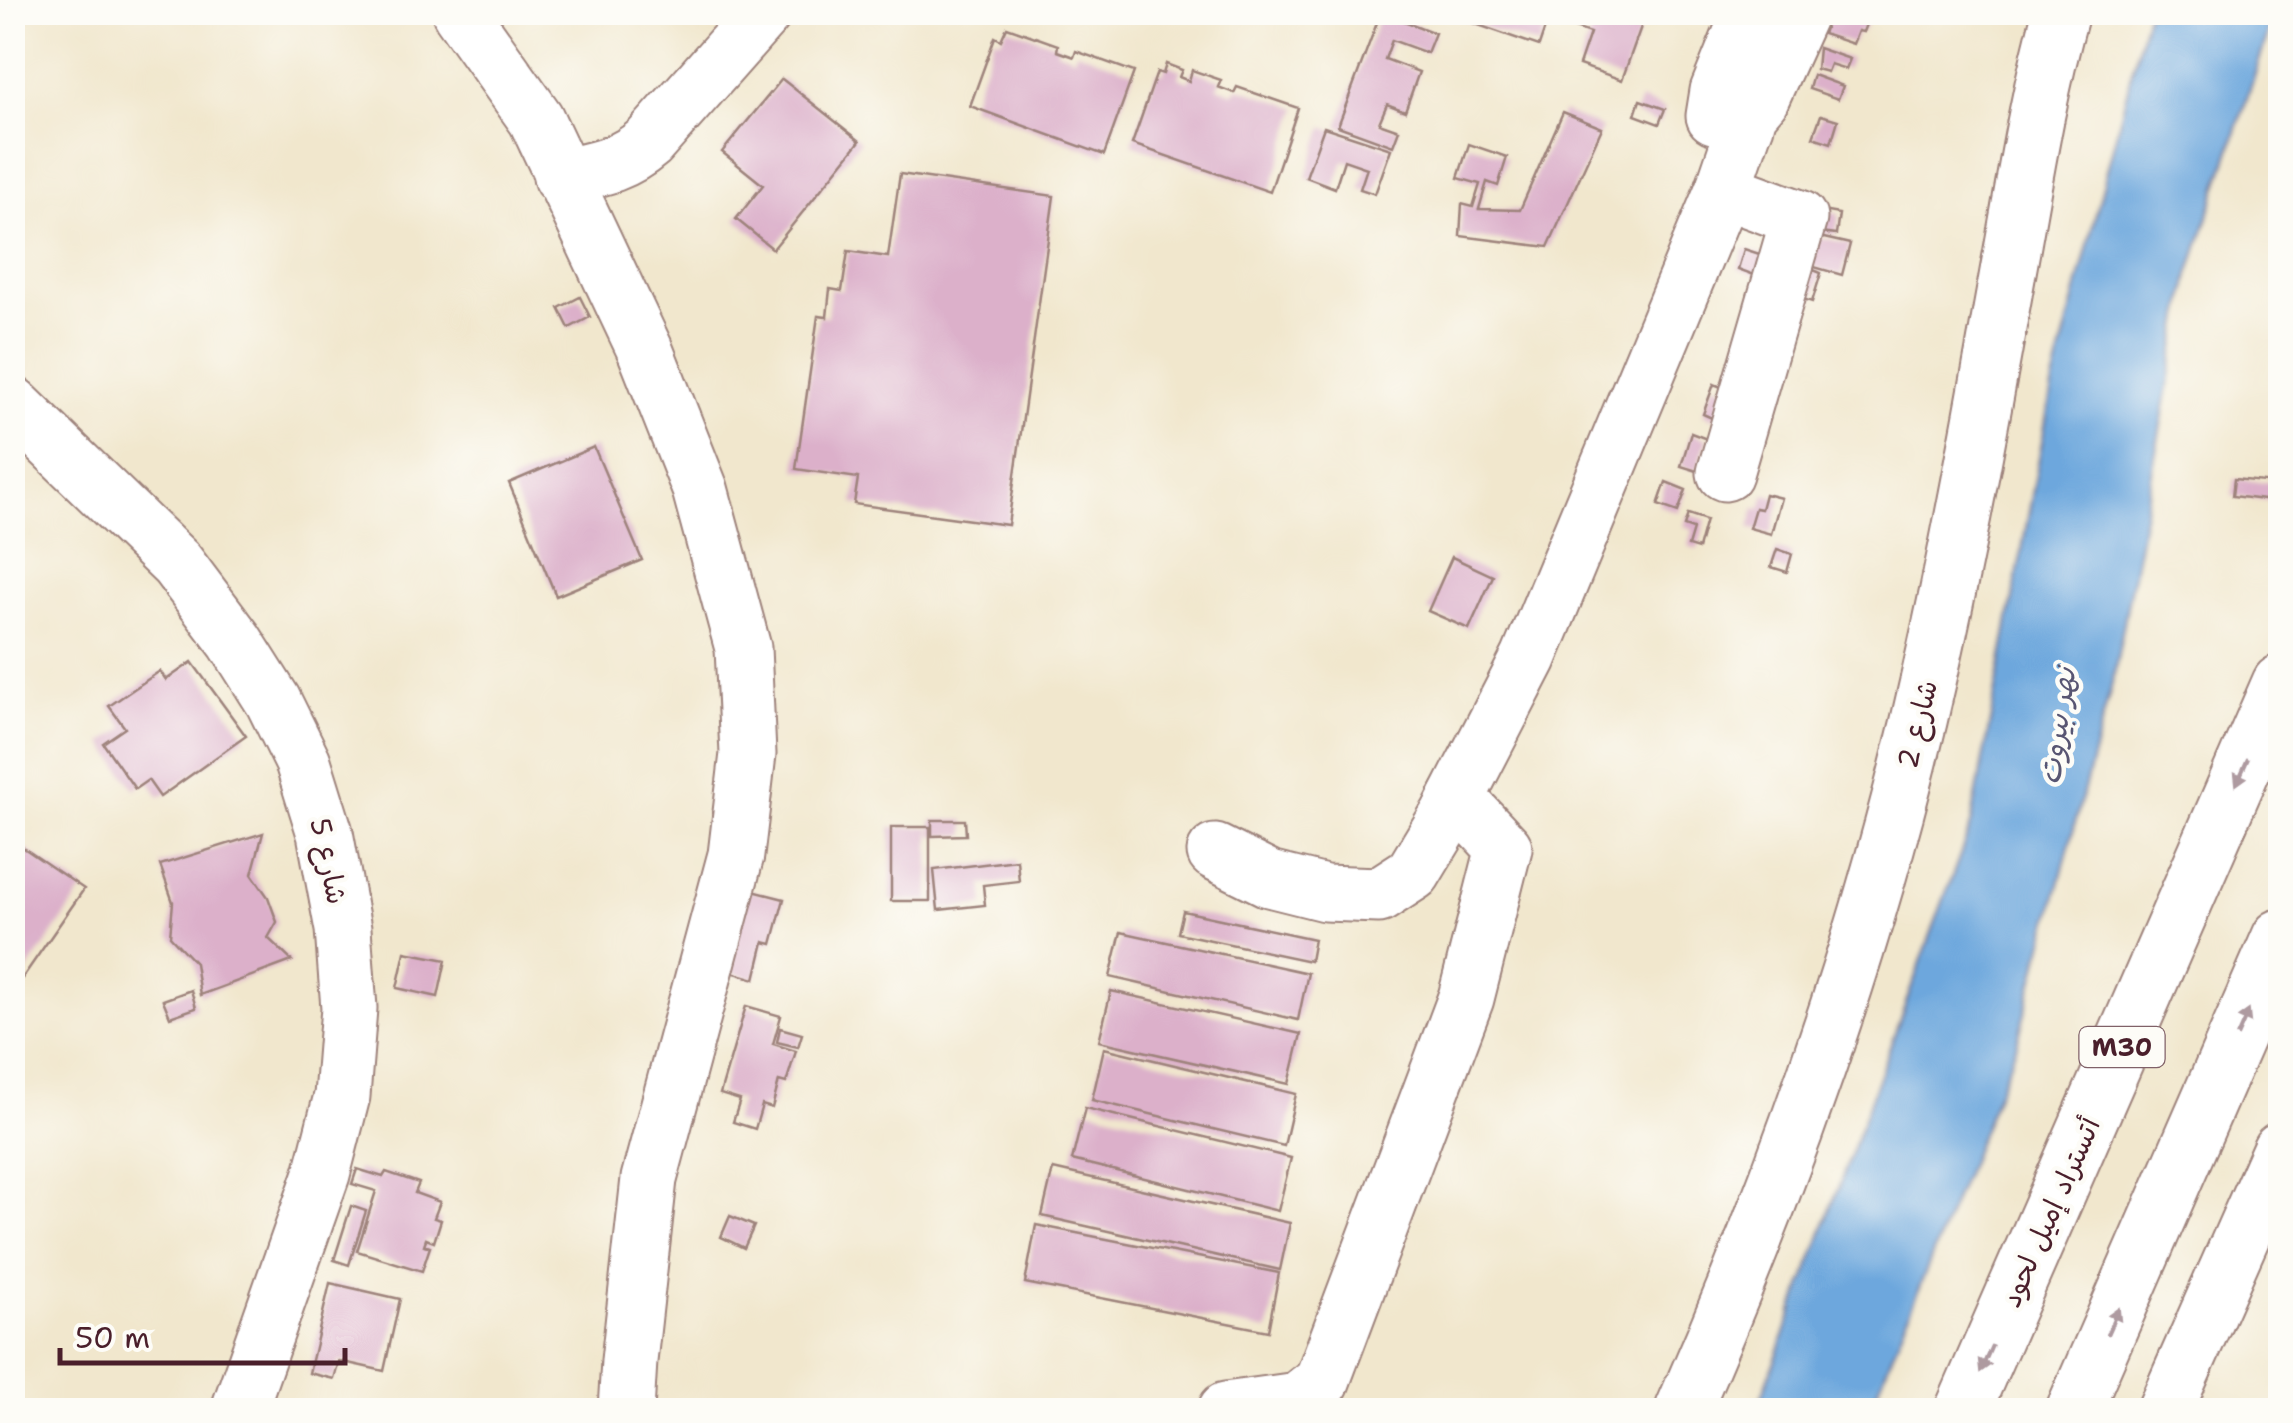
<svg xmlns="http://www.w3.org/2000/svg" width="2293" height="1423" font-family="'Shantell Sans','Playpen Sans Arabic',sans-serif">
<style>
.water{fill:#6da7dd;stroke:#5c6384;stroke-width:2.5}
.building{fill:#dcb0ca}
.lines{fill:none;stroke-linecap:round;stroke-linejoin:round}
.minor-casing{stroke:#9e837c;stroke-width:59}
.highway-casing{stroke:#9e837c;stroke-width:59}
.minor{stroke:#fff;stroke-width:55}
.highway{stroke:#fff;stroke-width:55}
.oneway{fill:#ae9aa0}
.labels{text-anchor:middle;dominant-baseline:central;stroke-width:9;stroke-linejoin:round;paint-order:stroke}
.shield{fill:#fdfcf7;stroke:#806168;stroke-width:2.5}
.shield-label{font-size:25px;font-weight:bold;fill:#4a1f2b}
.street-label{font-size:28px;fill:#4a1f2b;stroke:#fdfcf7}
.water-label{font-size:30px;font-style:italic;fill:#585572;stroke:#fdfcf7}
</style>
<rect width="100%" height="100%" fill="#fdfcf7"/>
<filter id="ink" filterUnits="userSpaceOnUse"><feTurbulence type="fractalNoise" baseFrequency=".01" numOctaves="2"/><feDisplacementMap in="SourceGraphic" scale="20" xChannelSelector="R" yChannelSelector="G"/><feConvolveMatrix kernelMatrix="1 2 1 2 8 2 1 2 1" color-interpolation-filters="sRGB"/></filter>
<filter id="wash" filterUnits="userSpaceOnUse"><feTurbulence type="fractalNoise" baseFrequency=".0048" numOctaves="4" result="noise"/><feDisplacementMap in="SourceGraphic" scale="40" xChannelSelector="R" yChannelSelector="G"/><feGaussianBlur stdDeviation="2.25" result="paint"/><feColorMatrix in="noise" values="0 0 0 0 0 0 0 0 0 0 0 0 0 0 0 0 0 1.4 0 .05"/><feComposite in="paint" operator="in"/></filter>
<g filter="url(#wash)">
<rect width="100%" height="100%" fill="#f1e7cd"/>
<!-- water -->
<path class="water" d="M2147 13H2275L2189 275 2114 676 2016 1047 1870 1410H1757L1971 825 2053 382Z"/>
<g id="blocks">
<!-- building -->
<g class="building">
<path d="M1381 12 1435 33 1427 53 1392 40 1385 59 1419 72 1405 111 1387 104 1379 123 1399 130 1393 146 1338 126Z"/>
<path d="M1456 12H1633L1631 17 1643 21 1622 80 1579 65 1590 33 1548 19 1539 46 1455 17Z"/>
<path d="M1830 12H1848L1868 19 1863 32 1858 31 1853 44 1823 34Z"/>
<path d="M1007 27 1058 45 1057 51 1074 57 1076 51 1134 72 1104 155 970 106 995 37 1001 40Z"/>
<path d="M1818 48 1850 59 1846 69 1830 64 1827 72 1816 69Z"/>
<path d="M1166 64 1182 70 1179 77 1189 81 1192 70 1221 80 1218 87 1234 93 1237 87 1298 108 1270 192 1132 144 1157 72 1163 74Z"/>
<path d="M1813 75 1843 86 1838 99 1809 89Z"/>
<path d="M782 79 860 141 773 249 736 219 763 185 722 152Z"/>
<path d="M1640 100 1665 109 1659 124 1635 115Z"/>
<path d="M1563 112 1602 128 1548 247 1460 236 1462 204 1473 207 1480 184 1458 178 1469 144 1507 157 1498 186 1487 182 1479 209 1520 210Z"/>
<path d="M1821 115 1838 120 1831 143 1813 137Z"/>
<path d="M1324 127 1391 149 1375 194 1360 189 1367 168 1344 160 1335 188 1306 177Z"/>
<path d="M900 174 1054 196 1008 525 854 504 858 478 796 469 818 316 827 317 830 289 842 291 848 251 888 257Z"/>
<path d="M1816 210 1839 214 1836 235 1812 232Z"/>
<path d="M1815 236 1850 244 1842 275 1807 265Z"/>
<path d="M1744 249 1772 258 1765 279 1738 269Z"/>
<path d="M1806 267 1821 273 1812 302 1797 297Z"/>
<path d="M580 297 590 317 569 328 559 308Z"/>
<path d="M1714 384 1726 389 1714 419 1703 414Z"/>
<path d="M1691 433 1707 439 1697 471 1681 466Z"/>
<path d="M594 447 642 560 556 596 509 483Z"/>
<path d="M2234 479 2275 483 2272 501 2232 496Z"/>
<path d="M1666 482 1686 490 1678 512 1658 505Z"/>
<path d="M1765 494 1781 498 1771 534 1749 528 1755 508 1761 509Z"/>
<path d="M1688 514 1706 520 1698 549 1688 546 1693 529 1684 526Z"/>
<path d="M1777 549 1792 554 1787 572 1771 567Z"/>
<path d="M1452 557 1493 576 1469 629 1428 611Z"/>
<path d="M192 662 246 736 160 797 148 780 135 789 103 743 125 728 109 706 160 671 166 680Z"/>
<path d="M932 820H965L966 835 932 836Z"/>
<rect x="891" y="827" width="39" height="74"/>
<path d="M263 833 252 874 268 897 277 922 268 938 292 961 200 995 195 963 170 936 173 902 160 865Z"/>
<path d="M12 840 84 889 12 993Z"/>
<path d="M1017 860 1019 881 983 885 985 905 938 910 934 870Z"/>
<path d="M745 889 784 899 772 944 764 942 755 979 724 970Z"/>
<path d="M1183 911 1314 939 1310 961 1178 933Z"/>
<path d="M1121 932 1308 973 1298 1020 1110 977Z"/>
<path d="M405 952 446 960 438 997 397 988Z"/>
<path d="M191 990 196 1008 170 1017 163 1000Z"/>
<path d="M1111 991 1301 1034 1289 1084 1099 1041Z"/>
<path d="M746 1006 781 1016 773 1044 796 1051 786 1083 779 1081 772 1108 762 1105 755 1129 733 1122 740 1100 720 1094Z"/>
<path d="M780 1028 802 1034 798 1047 777 1042Z"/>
<path d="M1104 1048 1296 1094 1284 1146 1092 1100Z"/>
<path d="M1085 1108 1291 1158 1278 1211 1072 1160Z"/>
<path d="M357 1169 383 1177 386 1172 419 1183 415 1193 440 1202 434 1218 441 1220 434 1242 426 1239 424 1245 430 1247 422 1271 357 1251 376 1191 352 1184Z"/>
<path d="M1053 1169 1290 1223 1280 1270 1042 1216Z"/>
<path d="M351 1206 366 1211 349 1265 334 1260Z"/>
<path d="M730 1216 754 1226 744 1248 721 1237Z"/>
<path d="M1036 1225 1279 1273 1268 1331 1025 1283Z"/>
<path d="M330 1283 400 1299 384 1371 339 1361 334 1379 309 1373Z"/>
<path d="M260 1398 316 1409V1410H258Z"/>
</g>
</g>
</g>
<g filter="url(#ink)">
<use href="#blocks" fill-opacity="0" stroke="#9e837c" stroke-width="2.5"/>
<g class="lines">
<defs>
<g id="minor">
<path d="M460 12 536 119 645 350 700 489 743 648 748 754 736 855 649 1179 629 1361 626 1410"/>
<path d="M1746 125 1714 116 1718 91 1750 12"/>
<path d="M561 177C596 169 621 166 649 142L764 12"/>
<path d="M1723 190 1799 218 1725 473"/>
<path d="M12 404 177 564 235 641 273 701 303 762 325 833 343 929 349 1008 342 1096 322 1174 239 1410"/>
<path d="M1215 852 1269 879 1325 893 1379 895 1413 873 1448 815 1529 658 1723 190 1750 111 1761 98 1800 12"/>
<path d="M1226 1410 1298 1400 1322 1381 1466 998 1504 848 1457 798"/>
<path d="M1683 1410C1787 1173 1874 926 1930 673 1960 540 1984 406 2008 272 2024 185 2037 98 2061 12"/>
<path d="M2165 1410 2280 1150"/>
</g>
<g id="highway">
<path d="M1963 1410 2280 683"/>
<path d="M2074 1410 2280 937"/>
</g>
</defs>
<!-- minor casing -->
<use href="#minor" class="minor-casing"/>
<!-- highway casing -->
<use href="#highway" class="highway-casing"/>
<!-- minor -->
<use href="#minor" class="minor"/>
<!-- highway -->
<use href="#highway" class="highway"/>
</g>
<!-- one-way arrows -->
<defs><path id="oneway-solid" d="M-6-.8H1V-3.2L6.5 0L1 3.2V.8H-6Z" transform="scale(2.5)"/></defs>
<g class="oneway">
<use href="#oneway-solid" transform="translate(2242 772) rotate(114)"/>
<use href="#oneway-solid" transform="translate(2243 1023) rotate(-66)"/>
<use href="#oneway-solid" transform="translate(2113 1321) rotate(-66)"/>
<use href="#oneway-solid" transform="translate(1986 1359) rotate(114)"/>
</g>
</g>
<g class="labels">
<!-- shield labels -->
<rect class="shield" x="2079.5" y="1027" width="85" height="40" rx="8"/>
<g class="shield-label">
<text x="2122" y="1047">M30</text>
</g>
<!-- street labels -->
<g class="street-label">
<text transform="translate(1917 724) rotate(-76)">شارع 2</text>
<text transform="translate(329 861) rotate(78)">شارع 5</text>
<text transform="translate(2050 1212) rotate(-66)">أتستراد إميل لحود</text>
</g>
<!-- water labels -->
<g class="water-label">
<text transform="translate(2057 726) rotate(-82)">نهر بيروت</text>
</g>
</g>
<!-- margin -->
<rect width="2293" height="1423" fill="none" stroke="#fdfcf7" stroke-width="50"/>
<!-- scale -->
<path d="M60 1348v15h285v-15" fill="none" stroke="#4a1f2b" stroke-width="5"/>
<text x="75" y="1348" font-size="30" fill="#4a1f2b" stroke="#fdfcf7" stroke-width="8" paint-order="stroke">50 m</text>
</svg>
